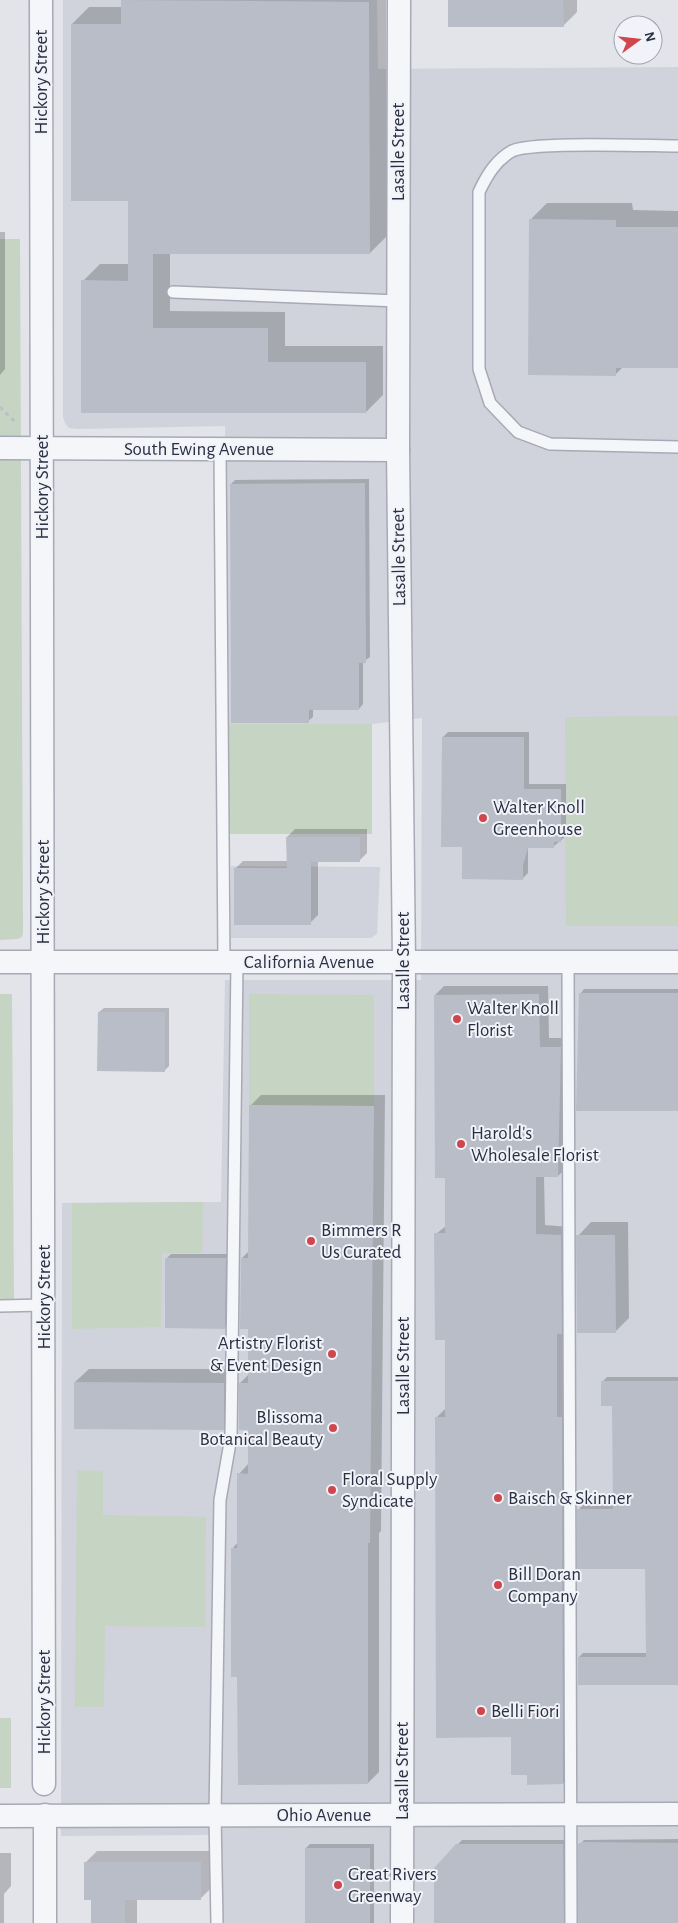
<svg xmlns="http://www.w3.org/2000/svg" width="678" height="1923" font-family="'Alegreya Sans',sans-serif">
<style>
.built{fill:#d0d3dc}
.green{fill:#c5d4c3}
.shadow{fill:#0003}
.building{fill:#b9bdc8}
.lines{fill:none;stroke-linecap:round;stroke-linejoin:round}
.lane-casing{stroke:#a7aab5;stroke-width:14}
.street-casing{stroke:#a7aab5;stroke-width:25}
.path{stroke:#bcbfc6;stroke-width:3;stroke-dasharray:4 4;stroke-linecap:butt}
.lane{stroke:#f5f6f9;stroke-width:11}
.street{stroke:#f5f6f9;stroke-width:22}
.poi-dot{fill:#d0464d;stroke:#f2f3f8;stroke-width:2}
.labels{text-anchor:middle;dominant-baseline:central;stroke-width:4;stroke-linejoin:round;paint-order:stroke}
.street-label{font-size:19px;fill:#2a3043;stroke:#f2f3f8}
.poi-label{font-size:19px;fill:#2a3043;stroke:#f2f3f8;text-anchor:start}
</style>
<rect width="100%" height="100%" fill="#e2e4ea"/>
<!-- built -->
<g class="built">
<path d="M63 0H377L378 69 678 67V1923H211L209 1835 61 1836 62 1203 221 1202 225 980H421L422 718 372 724H229L225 426 78 429 69 428 65 423 63 417Z"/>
<path d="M231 866 380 867 377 934 371 938H231Z"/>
</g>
<!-- green -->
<g class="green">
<path d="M0 239H20L23 932 22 937 18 939 0 940Z"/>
<path d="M678 716V926H566L565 717Z"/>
<path d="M229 724H372V834H228Z"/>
<path d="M0 994H12L14 1300H0Z"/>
<path d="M249 994 374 995V1106L249 1105Z"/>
<path d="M203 1202 202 1253H162L161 1327 72 1329V1203Z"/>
<path d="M77 1470 103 1471V1515L206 1517 205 1627 105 1626 104 1707H75Z"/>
<rect x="0" y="1718" width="11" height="70"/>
</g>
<!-- shadow -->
<g class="shadow">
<path d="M122 0H386L387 236 370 253H170V311L285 312V346H383V395L366 412 83 411V281L100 264H129V200L72 24 89 7H122Z"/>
<path d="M449 0H577V12L563 26Z"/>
<path d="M547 203H632L633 210 678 211V367H623L615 375 530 220Z"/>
<path d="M0 232H5V369L0 375Z"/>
<path d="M369 479 370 657 363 662V704L359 709H313V717L308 721 231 484 235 480Z"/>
<path d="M448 732H529V784H566V836L553 847H528V873L523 878 463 846 443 737Z"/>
<path d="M295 829H367V853L359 861H318V915L310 923 235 869 243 861H288L287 837Z"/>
<path d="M444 986H548L549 1038H569L567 1167 558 1176H544L545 1225 570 1227 572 1774 563 1783 528 1774 512 1736 437 1417 446 1408V1339L436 1234 447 1225V1177L435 995Z"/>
<path d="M584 989H678V1109L580 994Z"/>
<path d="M104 1008H169V1066L164 1071 99 1012Z"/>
<path d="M261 1095H385L381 1531 379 1533V1772L368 1783 238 1676 232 1549 238 1542 239 1474 249 1463V1429L240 1383 249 1374V1328L242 1258 250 1250V1106Z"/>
<path d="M591 1222H628L629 1318 615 1332 578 1236Z"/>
<path d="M171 1254H230L229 1323 224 1328 167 1258Z"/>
<path d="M89 1369H237V1415L223 1428 75 1382Z"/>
<path d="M607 1377H678V1684L579 1657 583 1653H647V1568L578 1510 583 1505H614L613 1405 602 1382Z"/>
<path d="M678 1839V1923H580V1844L584 1840Z"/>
<path d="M462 1840H567L570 1923H435V1869Z"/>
<path d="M310 1844H374V1923H306V1848Z"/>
<path d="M97 1851H212V1887L200 1899H137V1923H92V1899L85 1863Z"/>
<path d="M0 1853H11V1886L4 1894V1923H0Z"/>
</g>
<!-- building -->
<g class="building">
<path d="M121 0 369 2 370 254H153V328H268V362H366V413H81V280L128 281V201H71V24H121Z"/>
<path d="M448 0H563L564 27H448Z"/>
<path d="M529 219 616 220V227H678V368H616V376L528 375Z"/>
<path d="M365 483 366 663H359V710H309V723H231L230 484Z"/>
<path d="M442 737H524V789H561V842H554V848H528L523 865V880L462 879V847H441Z"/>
<path d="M286 837H360V862H311V925H234V868H287Z"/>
<path d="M579 993H678V1111H576Z"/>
<path d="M539 994 540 1047H561L558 1177H536V1234L561 1235 562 1334H557V1417H562L563 1784 527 1785V1775H511V1737L436 1738 435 1417H445V1340H435L434 1233H445V1178H435L434 995Z"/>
<path d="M98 1012H165V1072L97 1071Z"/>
<path d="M249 1105 374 1106 370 1543H368V1784L238 1785 237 1677H231V1548H237V1473L248 1474V1430H239V1383H248V1329H240L241 1258H248Z"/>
<path d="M576 1235H615L616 1333H577Z"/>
<path d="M165 1258H226L225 1329 165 1328Z"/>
<path d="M601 1381H678V1685H578V1657H646L645 1569H577V1509H613L612 1406H601Z"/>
<path d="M74 1382 224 1383V1430L74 1429Z"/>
<path d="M582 1842 678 1843V1923H578V1844Z"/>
<path d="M456 1844H563L564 1923H434V1868Z"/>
<rect x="305" y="1848" width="65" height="75"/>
<path d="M84 1862H201V1900H125V1923H91V1900H84Z"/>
</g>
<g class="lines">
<defs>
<g id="lane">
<path d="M678 146C650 146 531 141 512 151 496 160 487 175 479 192V369L490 403 518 432 550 444 678 447"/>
<path d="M173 292 398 301"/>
<path d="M220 449 224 962"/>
<path d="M568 962 571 1923"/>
<path d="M0 1306 44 1305"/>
<path d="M217 1923 215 1815 220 1500 231 1437 237 962"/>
</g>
<g id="street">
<path d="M41 0 44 1784"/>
<path d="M399 0 398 450 404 962 402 1923"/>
<path d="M0 448 398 450"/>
<path d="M0 962H678"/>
<path d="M45 1815V1923"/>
<path d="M0 1816 678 1814"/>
</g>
</defs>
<!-- lane casing -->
<use href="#lane" class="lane-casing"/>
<!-- street casing -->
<use href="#street" class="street-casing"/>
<!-- path -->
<path class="path" d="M0 407 16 423"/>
<!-- lane -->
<use href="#lane" class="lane"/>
<!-- street -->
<use href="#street" class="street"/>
</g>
<!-- markers -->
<g class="poi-dot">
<circle cx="483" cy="818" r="5"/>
<circle cx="457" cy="1019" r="5"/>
<circle cx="461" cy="1144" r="5"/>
<circle cx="311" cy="1241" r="5"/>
<circle cx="332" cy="1354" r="5"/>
<circle cx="333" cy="1428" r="5"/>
<circle cx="332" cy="1490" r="5"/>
<circle cx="498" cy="1498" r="5"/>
<circle cx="498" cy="1585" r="5"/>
<circle cx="481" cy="1711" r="5"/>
<circle cx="338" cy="1885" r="5"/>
</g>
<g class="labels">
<!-- street labels -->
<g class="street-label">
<text transform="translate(41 82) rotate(-90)">Hickory Street</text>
<text transform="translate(398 152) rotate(-90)">Lasalle Street</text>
<text x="199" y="449">South Ewing Avenue</text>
<text transform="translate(42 487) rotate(-90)">Hickory Street</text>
<text transform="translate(399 557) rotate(-91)">Lasalle Street</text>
<text transform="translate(43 892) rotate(-90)">Hickory Street</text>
<text transform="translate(403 961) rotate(-90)">Lasalle Street</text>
<text x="309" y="962">California Avenue</text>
<text transform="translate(44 1297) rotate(-90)">Hickory Street</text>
<text transform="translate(403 1366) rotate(-90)">Lasalle Street</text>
<text transform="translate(44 1702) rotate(-90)">Hickory Street</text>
<text transform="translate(402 1771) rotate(-90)">Lasalle Street</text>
<text x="324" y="1815">Ohio Avenue</text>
</g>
<!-- poi labels -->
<g class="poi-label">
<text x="493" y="807">Walter Knoll<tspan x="493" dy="22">Greenhouse</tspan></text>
<text x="467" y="1008">Walter Knoll<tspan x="467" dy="22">Florist</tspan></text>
<text x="471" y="1133">Harold's<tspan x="471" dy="22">Wholesale Florist</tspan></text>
<text x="321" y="1230">Bimmers R<tspan x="321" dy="22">Us Curated</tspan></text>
<text x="322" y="1343" text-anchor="end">Artistry Florist<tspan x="322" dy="22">&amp; Event Design</tspan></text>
<text x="323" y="1417" text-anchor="end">Blissoma<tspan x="323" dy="22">Botanical Beauty</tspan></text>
<text x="342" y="1479">Floral Supply<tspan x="342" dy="22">Syndicate</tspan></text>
<text x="508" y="1498">Baisch &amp; Skinner</text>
<text x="508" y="1574">Bill Doran<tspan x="508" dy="22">Company</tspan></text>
<text x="491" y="1711">Belli Fiori</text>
<text x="348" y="1874">Great Rivers<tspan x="348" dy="22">Greenway</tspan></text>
</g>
</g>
<!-- north arrow -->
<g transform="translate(638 40) rotate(75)"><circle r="24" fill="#f2f3f8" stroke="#a2a5b0"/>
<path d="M0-4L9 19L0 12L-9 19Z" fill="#d0464d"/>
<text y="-8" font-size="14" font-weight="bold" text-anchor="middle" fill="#2a3043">N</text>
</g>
</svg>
